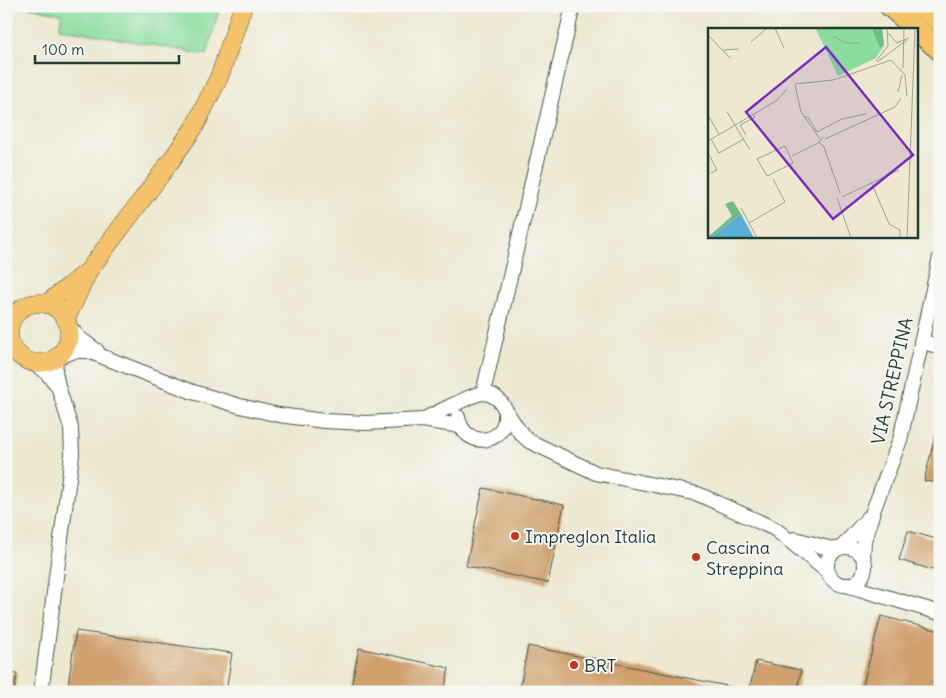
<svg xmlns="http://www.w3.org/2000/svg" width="946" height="698" font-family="Delius,sans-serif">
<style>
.green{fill:#8bdd9e;stroke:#558d69}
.building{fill:#cfa06d}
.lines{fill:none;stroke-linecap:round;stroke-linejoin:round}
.minor-casing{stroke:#3e574b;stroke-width:16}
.major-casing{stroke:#3e574b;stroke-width:19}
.highway-casing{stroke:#3e574b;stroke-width:23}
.minor{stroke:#fff;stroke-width:14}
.major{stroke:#f3c26a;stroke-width:18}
.highway{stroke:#f3c26a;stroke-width:21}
.poi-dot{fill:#c8321e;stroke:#f6f6f2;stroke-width:2}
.labels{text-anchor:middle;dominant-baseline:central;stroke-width:4;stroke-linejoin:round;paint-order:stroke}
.street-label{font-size:18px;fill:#1f3d34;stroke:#f6f6f2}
.poi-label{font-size:18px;fill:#1f3d34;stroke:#f6f6f2;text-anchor:start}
.inset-road{fill:none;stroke:#9ba491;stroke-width:1}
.view{fill:#7b2cbf;fill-opacity:0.15;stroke:#7b2cbf;stroke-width:2.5}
.inset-edge{fill:none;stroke:#1f3d34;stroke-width:2.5}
</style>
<rect width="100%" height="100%" fill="#f6f6f2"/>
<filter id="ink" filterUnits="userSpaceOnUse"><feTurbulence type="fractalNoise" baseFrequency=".02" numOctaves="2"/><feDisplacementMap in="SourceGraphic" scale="10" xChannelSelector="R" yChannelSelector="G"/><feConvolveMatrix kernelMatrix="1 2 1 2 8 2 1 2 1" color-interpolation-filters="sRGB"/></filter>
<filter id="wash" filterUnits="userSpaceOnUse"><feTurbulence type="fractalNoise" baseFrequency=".0096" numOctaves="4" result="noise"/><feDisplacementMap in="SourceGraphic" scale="20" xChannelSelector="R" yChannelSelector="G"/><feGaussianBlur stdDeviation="1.12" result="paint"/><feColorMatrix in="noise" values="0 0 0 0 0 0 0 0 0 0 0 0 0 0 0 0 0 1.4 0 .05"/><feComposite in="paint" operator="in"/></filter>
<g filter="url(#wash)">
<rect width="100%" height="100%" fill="#ede8cf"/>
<!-- green -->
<path class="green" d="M23 6H220L207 55 59 28 62 14Z"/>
<g id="blocks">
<!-- building -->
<g class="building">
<path d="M937 429H940V483L924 481Z"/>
<path d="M483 488 564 505 548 583 466 566Z"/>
<path d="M908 531 940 540V572L899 560Z"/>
<path d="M881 616 940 631V692H861Z"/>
<path d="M76 631 232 653 226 692H67Z"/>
<path d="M528 646 737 688V692H519Z"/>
<path d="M359 648 449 668 444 692H350Z"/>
<path d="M756 661 801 670 797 692H749Z"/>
<path d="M6 673 17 674 14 692H6Z"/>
</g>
</g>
</g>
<g filter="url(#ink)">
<use href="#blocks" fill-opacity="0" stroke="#3e574b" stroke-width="1"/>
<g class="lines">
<defs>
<g id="minor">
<path d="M68 325 79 338 97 351"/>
<path d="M921 341 940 347"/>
<path d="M58 357 75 351H88L193 392 240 406 279 415 324 421 366 423 422 420 460 426"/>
<path d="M32 363 44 370 58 386 55 371 56 359"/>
<path d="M483 393 573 6"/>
<path d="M458 417C464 451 509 445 505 411"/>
<path d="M422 420C434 415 472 394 482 393 490 393 497 397 502 404 510 416 516 431 529 441L596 473 698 494 775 529 828 572"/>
<path d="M795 539 836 550"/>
<circle cx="846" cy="566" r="19"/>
<path d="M842 547 868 518"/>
<path d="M863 557 864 541 873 511 900 440 940 257"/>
<path d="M846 585 940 613"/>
<path d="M41 692 72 455 71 428 58 386"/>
</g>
<g id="major">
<circle cx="39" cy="333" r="30"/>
<path d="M46 304 87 272"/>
<path d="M66 319 89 270 168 165 195 126 220 75 243 6"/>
</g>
<g id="highway">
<path d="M890 6 916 29"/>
<path d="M921 6 940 22"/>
<path d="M917 30 940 50"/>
</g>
</defs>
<!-- minor casing -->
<use href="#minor" class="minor-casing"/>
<!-- major casing -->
<use href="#major" class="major-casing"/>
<!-- highway casing -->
<use href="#highway" class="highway-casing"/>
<!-- minor -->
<use href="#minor" class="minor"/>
<!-- major -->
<use href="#major" class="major"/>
<!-- highway -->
<use href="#highway" class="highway"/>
</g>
</g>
<!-- markers -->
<g class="poi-dot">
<circle cx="515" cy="536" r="5"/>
<circle cx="696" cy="557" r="5"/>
<circle cx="574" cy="665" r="5"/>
</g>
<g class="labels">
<!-- street labels -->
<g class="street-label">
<text transform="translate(892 381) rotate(-77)">VIA STREPPINA</text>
</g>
<!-- poi labels -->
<g class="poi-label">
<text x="525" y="536">Impreglon Italia</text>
<text x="706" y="547">Cascina<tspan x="706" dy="21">Streppina</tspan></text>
<text x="584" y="665">BRT</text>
</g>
</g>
<!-- overview -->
<g transform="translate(708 28)">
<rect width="210" height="210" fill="#ede8cf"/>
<path d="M174 0 176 17 168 30 130 48 108 1Z" fill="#8bdd9e"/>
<path d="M167 0H174L176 17 172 20 165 3ZM25 173 33 186 4 209H0L24 188 17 176Z" fill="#70bc85"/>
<path d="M33 186 46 210H5L4 209Z" fill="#5bafd7"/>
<path class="inset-road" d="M67 0 76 20M180 5 189 15 201 10M0 7 22 30M125 8 138 15H151M43 14 59 0M15 22 30 21M168 33 180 18 179 0M169 34 199 12M195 40 196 0M140 47 183 32 197 47 199 68M87 56 125 52 143 46M87 57 93 84 112 111M190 64 194 47M19 84 42 122M0 87 11 106M96 89H100L109 104 134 91 158 86M38 107 32 97 47 89 45 86M115 109 111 114 116 119 132 165M3 111 11 125 36 111M117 111 187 79 193 70M0 113 68 73 79 61M77 118 85 135 59 148 49 131ZM0 125 9 142 3 145M84 128 112 114M164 156 181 196 192 202V210M134 169 191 142M129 170 143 210M33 180 49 210M41 195 77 174 65 151M199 210 207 0"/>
<path class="view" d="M118 19 205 127 125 191 38 84Z"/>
<rect width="210" height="210" class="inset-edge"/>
</g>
<!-- margin -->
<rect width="946" height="698" fill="none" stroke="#f6f6f2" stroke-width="25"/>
<!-- scale -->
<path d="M35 55v8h144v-8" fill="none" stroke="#1f3d34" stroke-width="2.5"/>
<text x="42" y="55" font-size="15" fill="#1f3d34" stroke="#f6f6f2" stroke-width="4" paint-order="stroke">100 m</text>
</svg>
